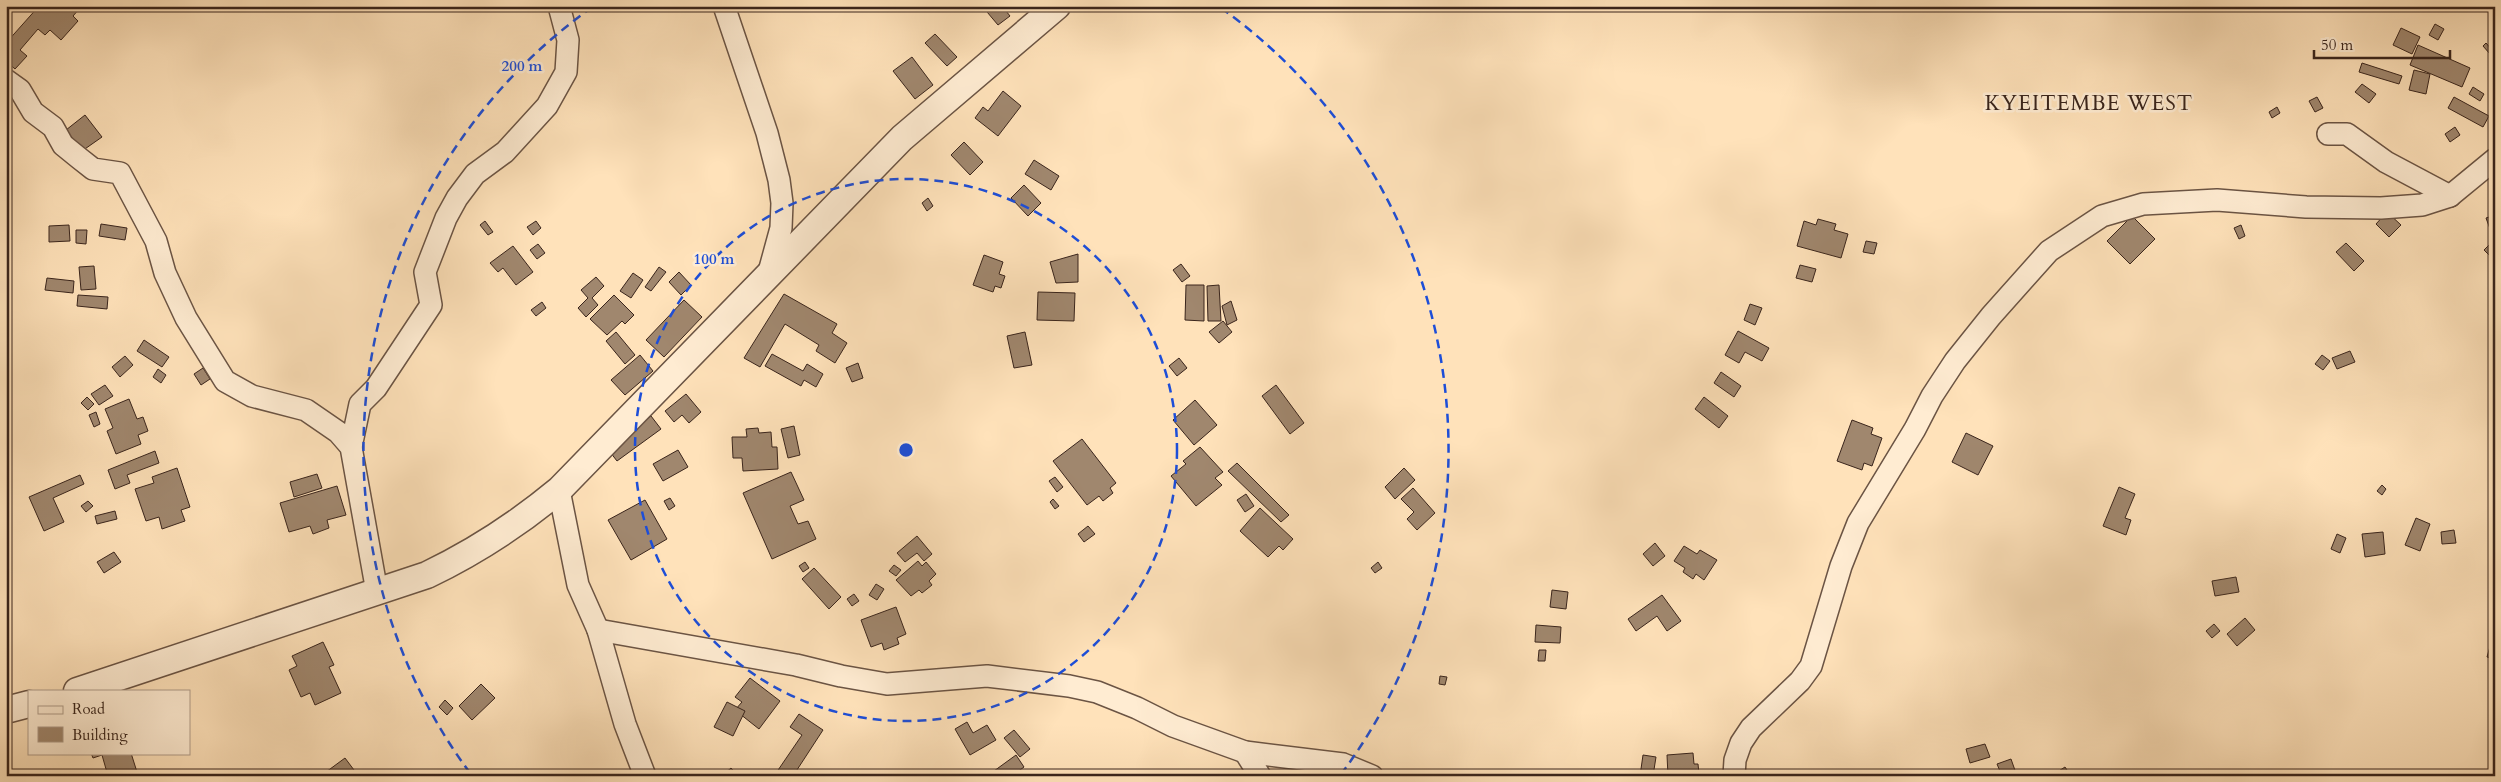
<svg xmlns="http://www.w3.org/2000/svg" width="2501" height="782" font-family="Cardo,serif">
<style>
.building{fill:#a0876e;stroke:#3a251c}
.lines{fill:none;stroke-linecap:round;stroke-linejoin:round}
.minor-casing{stroke:#6b5444;stroke-width:24}
.tertiary-casing{stroke:#6b5444;stroke-width:29}
.minor{stroke:#ffecd2;stroke-width:21}
.tertiary{stroke:#ffecd2;stroke-width:26}
.ring{fill:none;stroke:#1d4ed8;stroke-width:2.5;stroke-dasharray:9 6}
.labels{text-anchor:middle;dominant-baseline:central;stroke-width:5;stroke-linejoin:round;paint-order:stroke}
.quarter-label{font-size:21px;letter-spacing:1px;fill:#3a251c;stroke:#ffecd2}
.centre{fill:#1d4ed8;stroke:#ffecd2;stroke-width:2.5}
.ring-label{font-size:15px;text-anchor:middle;font-weight:bold;fill:#1d4ed8;stroke:#ffecd2;stroke-width:5;stroke-linejoin:round;paint-order:stroke}
</style>
<rect width="100%" height="100%" fill="#ffe2ba"/>
<filter id="stains"><feTurbulence type="fractalNoise" baseFrequency=".004" numOctaves="4"/><feColorMatrix values="0 0 0 0 .2 0 0 0 0 .09 0 0 0 0 .02 0 0 0 .5 -.17"/></filter>
<radialGradient id="worn" r=".72"><stop offset=".6" stop-color="#630" stop-opacity="0"/><stop offset="1" stop-color="#630" stop-opacity=".3"/></radialGradient>
<!-- building -->
<g class="building">
<path d="M39 6H78L80 8 73 16 78 21 61 40 50 30 45 35 38 29 20 50 27 56 15 69 6 61V43Z"/>
<path d="M982 6H1002L1010 16 998 25Z"/>
<path d="M2435 24 2444 29 2438 40 2429 35Z"/>
<path d="M2401 28 2420 37 2412 54 2393 45Z"/>
<path d="M935 34 957 57 947 66 925 43Z"/>
<path d="M2486 43 2493 51 2490 54 2483 46Z"/>
<path d="M2418 45 2470 68 2462 87 2410 65Z"/>
<path d="M912 57 933 85 915 99 893 71Z"/>
<path d="M2362 63 2402 76 2399 84 2359 72Z"/>
<path d="M2414 70 2430 74 2426 94 2409 90Z"/>
<path d="M2362 84 2376 94 2369 103 2355 92Z"/>
<path d="M2473 87 2484 94 2480 101 2469 94Z"/>
<path d="M1003 91 1021 106 998 136 975 118 983 107 988 111Z"/>
<path d="M2317 97 2323 108 2315 112 2309 101Z"/>
<path d="M2454 97 2489 116 2483 127 2448 108Z"/>
<path d="M2277 107 2280 113 2272 118 2269 112Z"/>
<path d="M85 115 102 137 82 151 66 130Z"/>
<path d="M2455 127 2460 135 2450 142 2445 134Z"/>
<path d="M964 142 983 162 970 175 951 155Z"/>
<path d="M1034 160 1059 176 1051 190 1025 174Z"/>
<path d="M1024 185 1041 203 1028 216 1011 198Z"/>
<path d="M928 198 933 206 927 211 922 203Z"/>
<path d="M2387 212 2401 225 2389 237 2376 224Z"/>
<path d="M2495 215V237H2493L2486 218Z"/>
<path d="M2132 216 2155 239 2130 264 2107 241Z"/>
<path d="M1818 219 1836 224 1834 230 1848 234 1841 258 1797 246 1804 221 1816 225Z"/>
<path d="M485 221 493 232 488 235 480 225Z"/>
<path d="M536 221 541 228 533 235 527 227Z"/>
<path d="M101 224 127 228 125 240 99 236Z"/>
<path d="M69 225 70 241 49 242V226Z"/>
<path d="M2241 225 2245 236 2239 239 2234 228Z"/>
<path d="M76 230H87L86 244 76 243Z"/>
<path d="M1866 241 1877 243 1874 254 1863 252Z"/>
<path d="M2493 241 2495 242V261L2484 250Z"/>
<path d="M2346 243 2364 261 2354 271 2336 252Z"/>
<path d="M538 244 545 253 537 259 530 250Z"/>
<path d="M513 246 533 272 516 285 503 268 498 272 490 263Z"/>
<path d="M1078 254V282L1056 283 1050 262Z"/>
<path d="M984 255 1003 262 999 274 1005 276 1001 288 995 286 993 292 973 285Z"/>
<path d="M1181 264 1190 276 1182 282 1173 270Z"/>
<path d="M1800 265 1816 269 1812 282 1796 278Z"/>
<path d="M94 266 96 289 81 290 79 267Z"/>
<path d="M659 267 666 272 651 291 645 287Z"/>
<path d="M679 272 691 285 681 295 669 282Z"/>
<path d="M633 273 643 280 631 298 620 291Z"/>
<path d="M596 277 604 286 592 298 598 305 586 317 578 308 588 298 581 290Z"/>
<path d="M47 278 74 281 73 293 45 290Z"/>
<path d="M1186 285H1204V321L1185 320Z"/>
<path d="M1219 285 1221 321H1208L1207 286Z"/>
<path d="M1038 292 1075 293 1074 321 1037 320Z"/>
<path d="M784 294 837 324 832 333 847 343 835 363 816 351 819 345 785 324 760 367 744 358Z"/>
<path d="M78 295 108 297 107 309 77 306Z"/>
<path d="M614 295 634 315 625 324 622 321 607 335 590 319Z"/>
<path d="M684 300 702 317 664 357 646 340Z"/>
<path d="M1231 301 1237 320 1227 325 1222 306Z"/>
<path d="M542 302 546 308 536 316 531 310Z"/>
<path d="M1750 304 1762 308 1755 325 1744 320Z"/>
<path d="M1223 321 1232 332 1219 343 1209 332Z"/>
<path d="M1738 331 1769 348 1762 361 1745 352 1739 363 1725 355Z"/>
<path d="M616 332 635 355 625 364 606 341Z"/>
<path d="M1025 332 1032 365 1014 368 1007 336Z"/>
<path d="M144 340 169 357 162 367 137 351Z"/>
<path d="M2350 351 2355 362 2337 369 2332 358Z"/>
<path d="M772 354 803 371 807 364 823 374 816 387 804 380 801 386 765 366Z"/>
<path d="M640 355 653 371 625 395 611 380Z"/>
<path d="M2322 355 2330 361 2323 370 2315 364Z"/>
<path d="M125 356 133 365 120 377 112 367Z"/>
<path d="M1179 358 1187 368 1177 376 1169 366Z"/>
<path d="M858 363 863 378 852 382 846 368Z"/>
<path d="M203 368 210 379 201 385 194 374Z"/>
<path d="M158 369 166 375 161 383 153 377Z"/>
<path d="M1721 372 1741 386 1734 397 1714 383Z"/>
<path d="M105 385 113 396 99 405 91 394Z"/>
<path d="M1276 385 1304 423 1290 434 1262 396Z"/>
<path d="M686 394 701 412 689 423 682 415 674 422 665 411Z"/>
<path d="M87 397 94 404 88 410 81 403Z"/>
<path d="M1704 397 1728 416 1719 428 1695 409Z"/>
<path d="M129 399 137 419 143 417 148 431 138 435 141 444 116 454 107 431 113 428 105 409Z"/>
<path d="M1195 400 1217 425 1194 445 1173 420Z"/>
<path d="M96 412 100 424 94 427 89 415Z"/>
<path d="M651 416 661 429 617 461 607 448Z"/>
<path d="M1852 420 1873 428 1871 434 1882 438 1872 466 1864 463 1862 470 1837 461Z"/>
<path d="M794 426 800 455 788 458 781 429Z"/>
<path d="M758 428 759 433 771 432 772 447H777L778 469 743 471 742 458H733L732 437H747L746 429Z"/>
<path d="M1966 433 1993 446 1978 475 1952 462Z"/>
<path d="M1082 439 1116 483 1110 488 1113 493 1103 501 1099 496 1087 505 1053 461Z"/>
<path d="M1200 447 1223 472 1215 478 1222 485 1196 506 1171 476 1186 464 1183 461Z"/>
<path d="M678 450 688 467 663 481 653 464Z"/>
<path d="M155 451 159 463 127 475 130 483 115 489 108 470Z"/>
<path d="M1237 463 1289 515 1281 522 1228 471Z"/>
<path d="M177 468 190 507 181 510 185 521 162 529 159 517 146 521 135 489 154 483 152 477Z"/>
<path d="M1404 468 1415 480 1395 499 1385 487Z"/>
<path d="M791 472 804 500 790 506 798 524 808 521 816 539 772 559 743 493Z"/>
<path d="M317 474 322 488 294 497 290 482Z"/>
<path d="M80 475 84 484 53 498 64 522 44 531 29 497Z"/>
<path d="M1055 477 1063 487 1057 492 1049 481Z"/>
<path d="M2382 485 2386 489 2382 495 2377 491Z"/>
<path d="M337 486 346 515 327 520 329 528 313 534 310 526 289 532 280 503Z"/>
<path d="M2119 487 2135 494 2125 518 2131 520 2126 535 2103 526Z"/>
<path d="M1413 488 1435 513 1417 530 1407 519 1414 512 1401 499Z"/>
<path d="M1246 494 1254 506 1245 512 1237 500Z"/>
<path d="M670 498 675 506 669 510 664 501Z"/>
<path d="M1053 499 1059 506 1055 509 1050 502Z"/>
<path d="M645 500 667 539 631 560 608 520Z"/>
<path d="M88 501 93 506 86 512 81 506Z"/>
<path d="M1260 508 1293 539 1283 550 1279 546 1268 557 1240 531Z"/>
<path d="M115 511 117 519 97 524 95 516Z"/>
<path d="M2416 518 2430 524 2420 551 2405 545Z"/>
<path d="M1088 526 1095 534 1084 542 1078 534Z"/>
<path d="M2454 530 2456 543 2442 544 2441 532Z"/>
<path d="M2383 532 2385 554 2365 557 2362 534Z"/>
<path d="M2337 534 2346 538 2340 553 2331 549Z"/>
<path d="M917 536 932 554 924 561 917 553 905 562 897 553Z"/>
<path d="M1655 543 1665 556 1653 566 1643 554Z"/>
<path d="M1684 546 1697 554 1700 550 1717 560 1704 580 1696 574 1693 579 1683 572 1685 568 1674 561Z"/>
<path d="M114 552 121 562 104 573 97 562Z"/>
<path d="M918 561 922 566 926 562 936 574 929 581 932 585 922 593 919 590 911 596 896 580Z"/>
<path d="M805 562 809 568 803 572 799 566Z"/>
<path d="M1378 562 1382 568 1375 573 1371 568Z"/>
<path d="M894 565 901 570 896 576 889 571Z"/>
<path d="M814 568 841 597 829 609 802 579Z"/>
<path d="M2236 577 2239 592 2215 596 2212 581Z"/>
<path d="M876 584 884 589 877 600 869 595Z"/>
<path d="M1552 590 1568 592 1566 609 1550 607Z"/>
<path d="M854 594 859 601 852 606 847 599Z"/>
<path d="M1662 595 1681 621 1667 631 1657 616 1636 631 1628 619Z"/>
<path d="M896 607 906 634 897 638 899 644 884 650 882 643 871 647 861 620Z"/>
<path d="M2245 618 2255 630 2237 646 2227 634Z"/>
<path d="M2214 624 2220 631 2212 638 2206 631Z"/>
<path d="M1536 625 1561 627 1560 643 1535 642Z"/>
<path d="M323 642 334 665 329 667 341 693 315 705 310 693 301 697 289 670 297 666 292 656Z"/>
<path d="M2491 643 2495 645V659L2487 657Z"/>
<path d="M1539 650H1546L1545 661H1538Z"/>
<path d="M1440 676 1447 677 1445 685 1439 684Z"/>
<path d="M750 678 780 701 759 729 735 710 742 702 735 697Z"/>
<path d="M481 684 495 698 472 720 459 706Z"/>
<path d="M445 700 453 708 447 715 439 707Z"/>
<path d="M727 702 745 711 733 736 714 727Z"/>
<path d="M799 714 823 730 793 776H774L802 735 790 727Z"/>
<path d="M967 722 973 733 987 725 996 740 970 755 955 729Z"/>
<path d="M1014 730 1030 749 1020 757 1004 738Z"/>
<path d="M1985 744 1990 757 1970 763 1966 749Z"/>
<path d="M91 753H131L137 772 124 776H108L102 755 93 758Z"/>
<path d="M1693 753 1694 764H1698L1699 774 1668 776 1667 755Z"/>
<path d="M1016 755 1024 767 1012 776H998L994 771Z"/>
<path d="M1643 755 1656 757 1653 776H1640Z"/>
<path d="M345 758 357 774 328 776 326 772Z"/>
<path d="M2011 759 2017 776H2002L1997 764Z"/>
<path d="M2065 767 2071 776H2051Z"/>
<path d="M731 768 738 776H723V775Z"/>
</g>
<g class="lines">
<defs>
<g id="minor">
<path d="M724 6 767 133 779 180 782 203 781 228 769 272"/>
<path d="M6 80 20 90 33 112 53 127 63 145 79 158 93 169 120 173 156 241 165 273 186 318 225 381 252 396 306 410 338 432 351 447 377 592"/>
<path d="M2328 134H2347L2386 162 2450 196"/>
<path d="M351 447 360 404 376 388 431 305 425 272 446 218 457 198 475 174 505 152 547 106 566 72 568 40 559 6"/>
<path d="M559 490 578 585 598 630 625 724 645 776"/>
<path d="M598 630 796 665 841 676 887 684 987 676 1069 686 1097 692 1137 708 1173 726 1245 752 1343 764 1372 776"/>
<path d="M1245 752 1260 776"/>
<path d="M1734 776 1735 760 1741 743 1751 728 1800 681 1811 666 1841 566 1858 523 1915 429 1932 396 1955 361 1991 316 2049 251 2102 216 2143 204 2217 200 2306 207 2381 208 2422 205 2450 196 2495 159"/>
</g>
<g id="tertiary">
<path d="M77 691 427 575C475 552 518 524 559 490L902 138 1057 6"/>
<path d="M6 710 29 704"/>
</g>
</defs>
<!-- minor casing -->
<use href="#minor" class="minor-casing"/>
<!-- tertiary casing -->
<use href="#tertiary" class="tertiary-casing"/>
<!-- minor -->
<use href="#minor" class="minor"/>
<!-- tertiary -->
<use href="#tertiary" class="tertiary"/>
</g>
<!-- distance rings -->
<g class="ring">
<circle cx="906" cy="450" r="271"/>
<path d="M470 773A543 543 0 0 1 591 8M1221 8A543 543 0 0 1 1342 773"/>
</g>
<g class="labels">
<!-- quarter labels -->
<g class="quarter-label">
<text x="2089" y="103">KYEITEMBE WEST</text>
</g>
</g>
<circle cx="906" cy="450" r="8" class="centre"/>
<g class="ring-label">
<text x="522" y="71">200 m</text>
<text x="714" y="264">100 m</text>
</g>
<!-- margin -->
<rect width="2501" height="782" fill="none" stroke="#ffe2ba" stroke-width="25"/>
<rect x="8" y="8" width="2486" height="767" fill="none" stroke="#3a251c" stroke-width="2.5"/>
<rect x="12" y="12" width="2476" height="757" fill="none" stroke="#3a251c"/>
<!-- legend -->
<rect x="28" y="690" width="162" height="65" fill="#ffecd2" stroke="#b09c89"/>
<rect x="38" y="706" width="25" height="8" fill="#ffecd2" stroke="#b09c89"/>
<text x="72" y="714" font-size="15" fill="#3a251c">Road</text>
<rect x="38" y="727" width="25" height="15" fill="#a0876e" stroke="#b09c89"/>
<text x="72" y="740" font-size="15" fill="#3a251c">Building</text>
<!-- scale -->
<path d="M2314 50v8h136v-8" fill="none" stroke="#3a251c" stroke-width="2.5"/>
<text x="2321" y="50" font-size="15" fill="#3a251c" stroke="#ffecd2" stroke-width="4" paint-order="stroke">50 m</text>
<rect width="100%" height="100%" filter="url(#stains)"/>
<rect width="100%" height="100%" fill="url(#worn)"/>
</svg>
